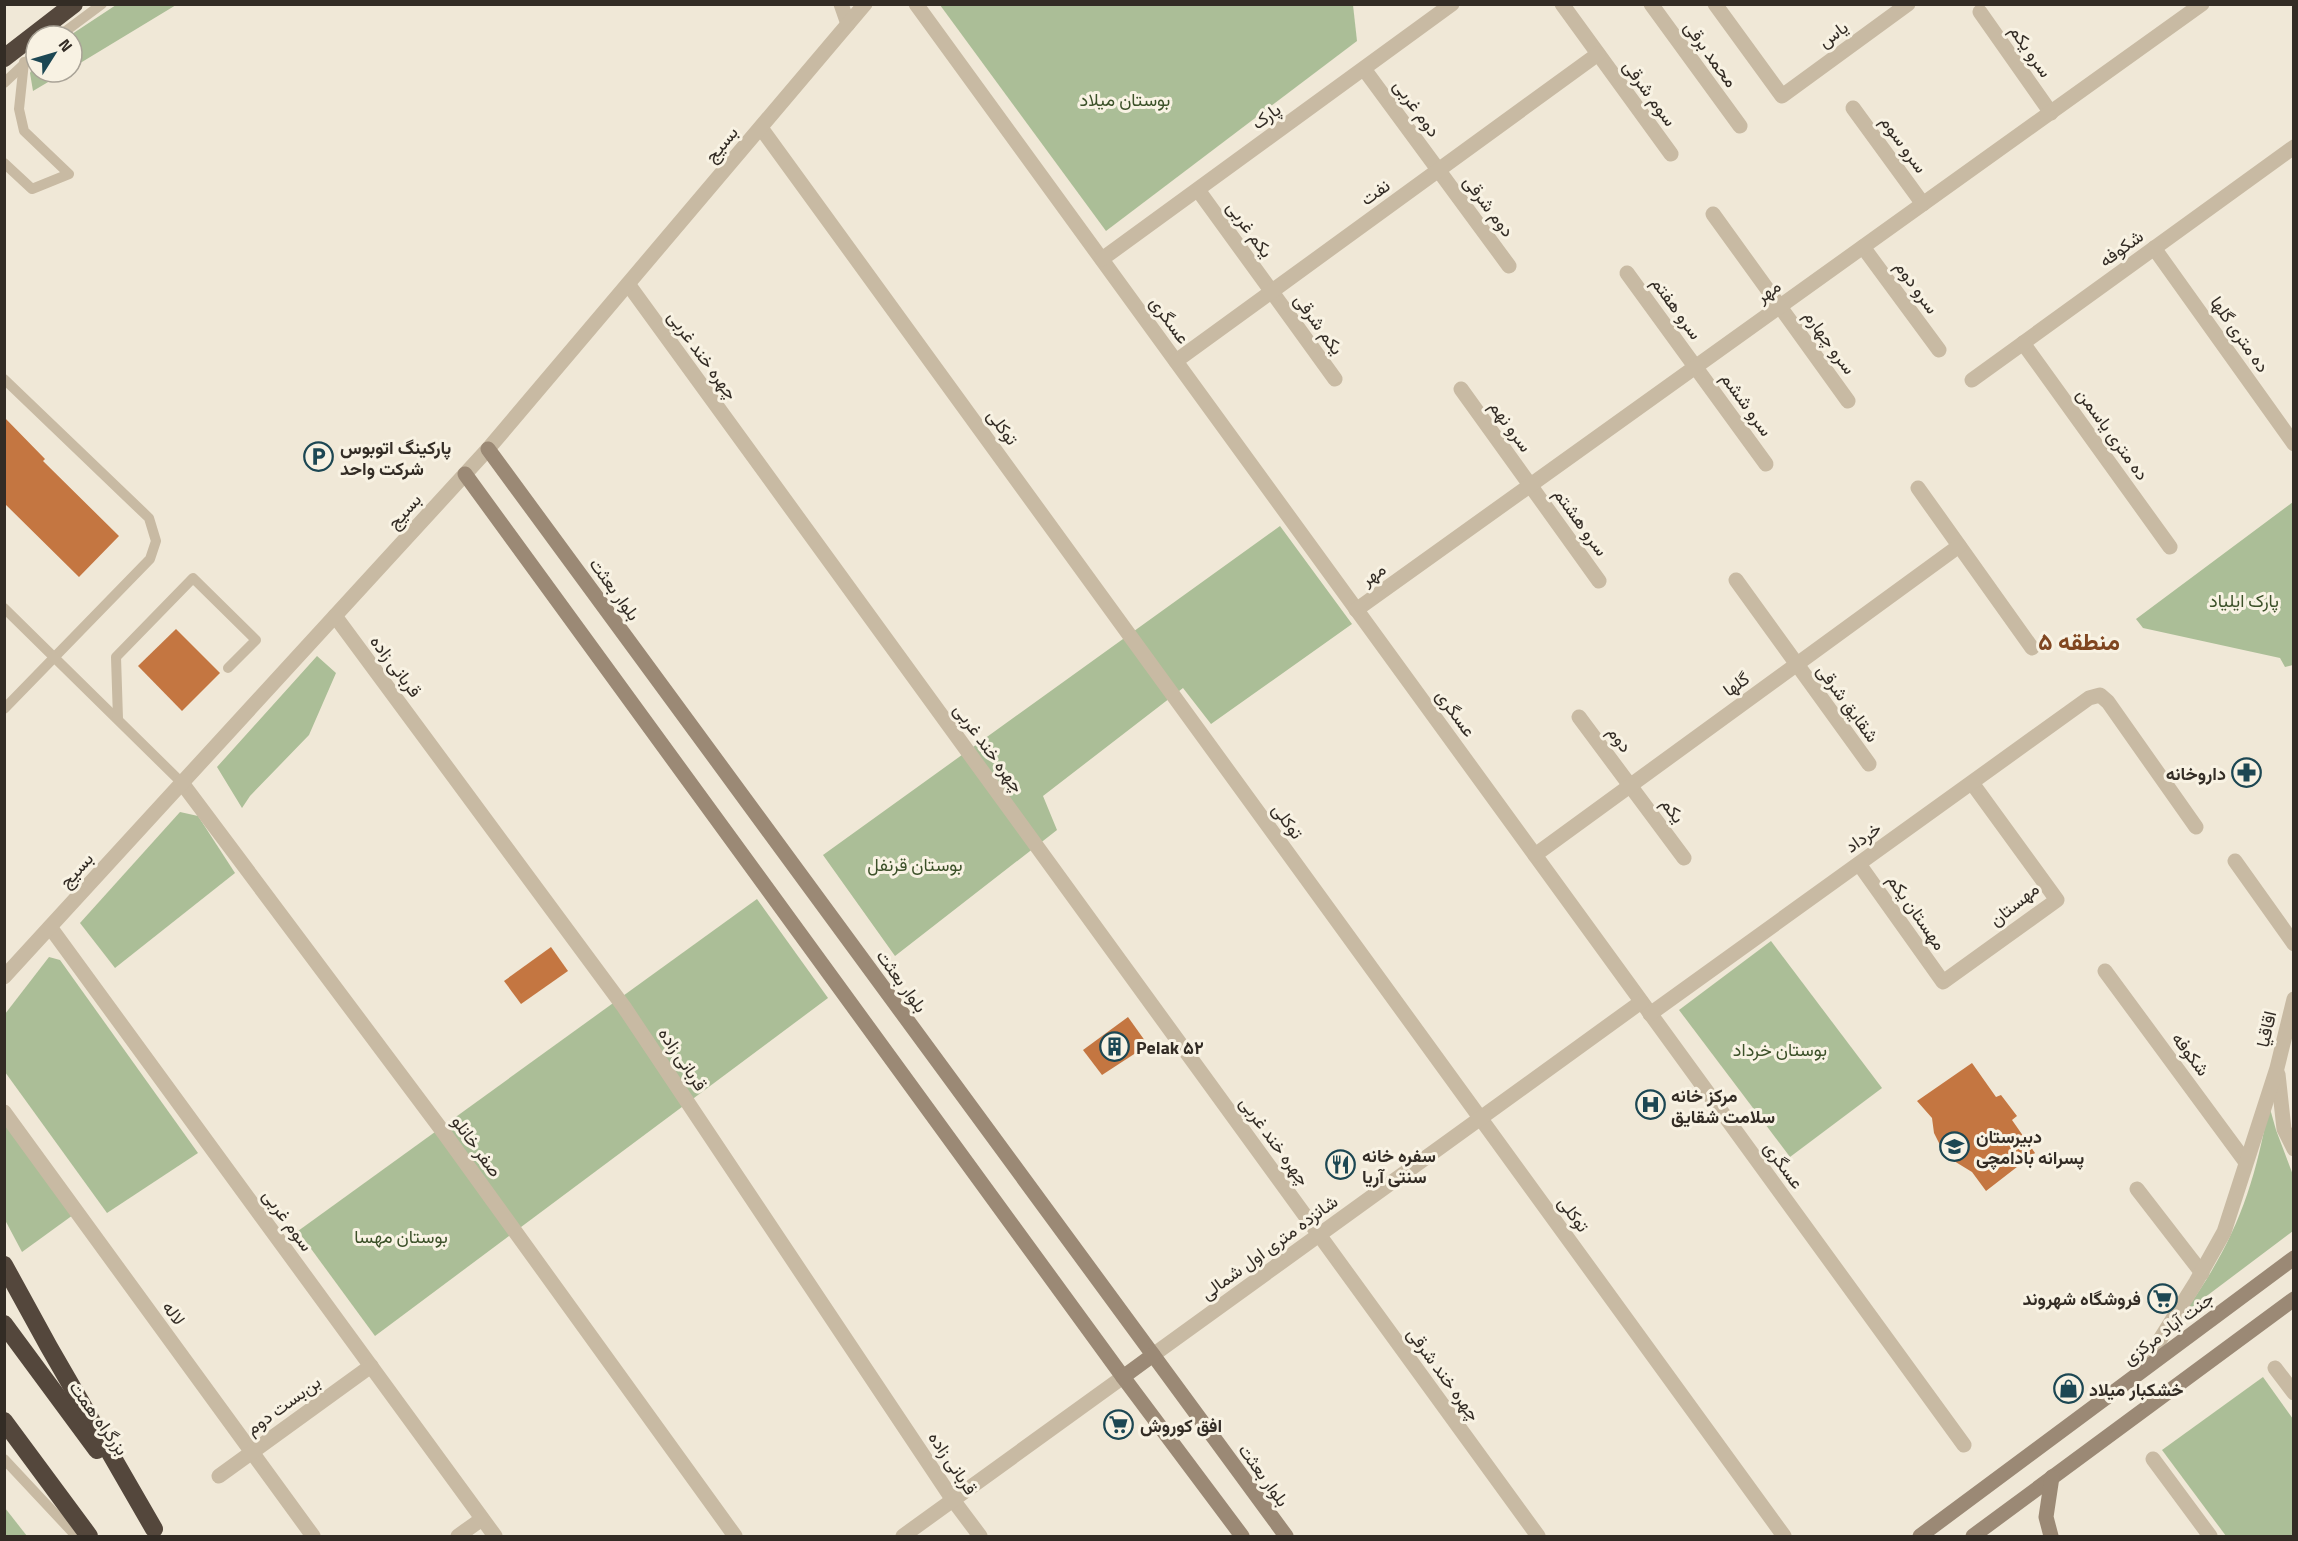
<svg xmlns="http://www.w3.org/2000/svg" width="2298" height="1541" font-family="'Titillium Web',Vazirmatn,sans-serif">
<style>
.green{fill:#abbe97}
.building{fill:#c47641}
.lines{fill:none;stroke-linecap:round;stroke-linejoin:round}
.lane{stroke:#c8baa3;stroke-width:10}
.street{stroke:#c8baa3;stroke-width:15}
.secondary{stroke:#9b8975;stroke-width:15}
.highway{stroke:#54473c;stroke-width:18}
.labels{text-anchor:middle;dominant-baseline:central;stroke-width:6;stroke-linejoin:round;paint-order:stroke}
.street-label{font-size:18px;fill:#332c25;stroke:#f8f2e3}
.park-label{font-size:18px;fill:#3c5129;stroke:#f8f2e3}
.poi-label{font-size:18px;font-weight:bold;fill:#332c25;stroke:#f8f2e3;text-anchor:start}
.district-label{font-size:24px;font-weight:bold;fill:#804620;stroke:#f8f2e3}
</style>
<rect width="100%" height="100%" fill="#f0e8d7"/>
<!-- green -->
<g class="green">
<path d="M116 5H176L72 68V36H69Z"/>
<path d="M940 5H1353L1357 41 1106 231Z"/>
<path d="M36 62V72H65L33 91 30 73Z"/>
<path d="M2293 502V665L2285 667 2280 658 2143 628 2136 619Z"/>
<path d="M1280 526 1352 624 1211 724 1183 688 1043 796 1057 830 895 956 823 855Z"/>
<path d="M317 656 336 673 309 735 250 796 242 808 217 767Z"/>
<path d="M180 812 198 816 235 873 115 968 80 923Z"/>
<path d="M757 899 828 998 375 1336 298 1231Z"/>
<path d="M1771 941 1882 1088 1790 1157 1679 1010Z"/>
<path d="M49 957 60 960 198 1153 107 1213 5 1072V1014Z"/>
<path d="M2269 1105 2276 1130 2293 1175V1231L2184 1313C2234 1243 2254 1190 2269 1105Z"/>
<path d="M4 1121 73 1215 22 1252 5 1220Z"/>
<path d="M2263 1377 2293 1419V1536H2226L2162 1450Z"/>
<path d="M4 1508H5L27 1536H5Z"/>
</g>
<!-- building -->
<g class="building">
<path d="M4 417 45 459 43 461 119 536 79 577 4 503Z"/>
<path d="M176 629 220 673 182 711 138 666Z"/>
<path d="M551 947 568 971 521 1004 504 981Z"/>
<path d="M1128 1017 1148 1045 1102 1075 1083 1050Z"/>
<path d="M1972 1063 1996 1097 2001 1095 2017 1116 2012 1120 2035 1153 1986 1191 1972 1172 1954 1161 1942 1149 1934 1133 1932 1118 1917 1101Z"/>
</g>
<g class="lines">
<!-- lane -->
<g class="lane">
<path d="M59 36 102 4"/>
<path d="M4 83 36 53"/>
<path d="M4 163 32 189 69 174 24 131 19 109 24 62"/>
<path d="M4 379 149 518 156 541 150 559 4 709"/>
<path d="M4 608 182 783"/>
<path d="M118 719 116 657 193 578 256 640 228 668"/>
<path d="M4 1459 76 1536"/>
</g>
<!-- street -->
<g class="street">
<path d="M841 4 848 24"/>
<path d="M916 4 1964 1445"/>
<path d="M1562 4 1671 154"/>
<path d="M1651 4 1740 126"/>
<path d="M1715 4 1782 96 1908 4"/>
<path d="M1980 12 2051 113"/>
<path d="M1364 69 1509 266"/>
<path d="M1853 108 1923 204"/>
<path d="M761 128 1784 1536"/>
<path d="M1198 190 1335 379"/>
<path d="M1713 214 1848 401"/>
<path d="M1863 247 1939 350"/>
<path d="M2154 248 2294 444"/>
<path d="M1102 259 1452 4"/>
<path d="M1627 273 1766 464"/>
<path d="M628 284 1538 1536"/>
<path d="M2023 343 2170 547"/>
<path d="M1176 361 1598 54"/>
<path d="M1972 380 2294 147"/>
<path d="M1461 389 1599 581"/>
<path d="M1918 488 2032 648"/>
<path d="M1736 580 1869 764"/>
<path d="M1356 610 2202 4"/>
<path d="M335 616 624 1007 953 1500 980 1536"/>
<path d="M1579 717 1684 858"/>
<path d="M182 783 444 1133 735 1536"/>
<path d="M1535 855 1959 546"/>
<path d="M2235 861 2294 944"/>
<path d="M1859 864 1943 982 2057 900 1972 783"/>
<path d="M50 927 495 1536"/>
<path d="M2105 971 2245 1161"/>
<path d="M4 977 488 449 865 4"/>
<path d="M1650 1014 2089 698 2100 695 2108 702 2196 827"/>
<path d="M2278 1074 2284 1129 2294 1149"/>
<path d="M4 1112 313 1536"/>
<path d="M2137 1189 2202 1273"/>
<path d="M1153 1355 1641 1002"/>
<path d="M2275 1368 2294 1393"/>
<path d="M2139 1373 2196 1282 2224 1232 2277 1068 2294 999"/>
<path d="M2153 1459 2210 1536"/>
<path d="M219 1476 371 1366"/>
<path d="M458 1536 482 1519"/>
<path d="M903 1536 1123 1377"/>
</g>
<!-- secondary -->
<g class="secondary">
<path d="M488 449 1286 1536"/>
<path d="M465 474 1123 1377 1242 1536"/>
<path d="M1123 1377 1153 1355"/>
<path d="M1920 1536 2294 1258"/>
<path d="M1973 1536 2294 1299"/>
<path d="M2051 1536 2046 1517 2052 1477"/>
</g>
<!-- highway -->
<g class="highway">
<path d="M4 58 74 4"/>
<path d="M4 1265 49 1347 154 1529"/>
<path d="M4 1324 97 1450"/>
<path d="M4 1421 89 1536"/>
</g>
</g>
<!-- icons -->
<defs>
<symbol id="parking-ring" viewBox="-11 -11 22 22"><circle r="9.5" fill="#f8f2e3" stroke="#1c4753" stroke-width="1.5"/><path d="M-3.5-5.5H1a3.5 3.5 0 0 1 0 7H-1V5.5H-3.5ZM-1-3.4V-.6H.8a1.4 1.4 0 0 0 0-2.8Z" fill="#1c4753"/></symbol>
<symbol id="pharmacy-ring" viewBox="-11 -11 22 22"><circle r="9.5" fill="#f8f2e3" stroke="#1c4753" stroke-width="1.5"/><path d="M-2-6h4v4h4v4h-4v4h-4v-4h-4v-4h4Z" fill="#1c4753"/></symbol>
<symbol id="building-ring" viewBox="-11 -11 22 22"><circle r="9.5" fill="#f8f2e3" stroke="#1c4753" stroke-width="1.5"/><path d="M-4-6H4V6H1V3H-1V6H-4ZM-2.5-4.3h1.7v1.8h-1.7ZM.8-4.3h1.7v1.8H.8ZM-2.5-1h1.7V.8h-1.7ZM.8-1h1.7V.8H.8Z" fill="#1c4753"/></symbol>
<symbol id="hospital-ring" viewBox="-11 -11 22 22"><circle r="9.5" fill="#f8f2e3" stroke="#1c4753" stroke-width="1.5"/><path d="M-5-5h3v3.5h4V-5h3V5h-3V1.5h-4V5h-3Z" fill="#1c4753"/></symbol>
<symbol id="school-ring" viewBox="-11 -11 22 22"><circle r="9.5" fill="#f8f2e3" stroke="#1c4753" stroke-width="1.5"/><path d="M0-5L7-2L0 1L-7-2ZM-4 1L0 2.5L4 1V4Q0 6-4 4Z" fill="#1c4753"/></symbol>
<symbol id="restaurant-ring" viewBox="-11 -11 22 22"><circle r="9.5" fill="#f8f2e3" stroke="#1c4753" stroke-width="1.5"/><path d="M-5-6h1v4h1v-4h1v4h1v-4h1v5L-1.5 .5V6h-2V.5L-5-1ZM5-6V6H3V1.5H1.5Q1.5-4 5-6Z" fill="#1c4753"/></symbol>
<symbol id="supermarket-ring" viewBox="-11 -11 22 22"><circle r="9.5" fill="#f8f2e3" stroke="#1c4753" stroke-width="1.5"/><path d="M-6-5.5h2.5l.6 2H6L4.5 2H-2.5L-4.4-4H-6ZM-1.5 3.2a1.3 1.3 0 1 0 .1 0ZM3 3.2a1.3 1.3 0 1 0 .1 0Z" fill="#1c4753"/></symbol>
<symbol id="shop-ring" viewBox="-11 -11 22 22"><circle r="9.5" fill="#f8f2e3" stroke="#1c4753" stroke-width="1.5"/><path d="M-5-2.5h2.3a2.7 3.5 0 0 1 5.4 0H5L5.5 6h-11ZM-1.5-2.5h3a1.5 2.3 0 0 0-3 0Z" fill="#1c4753"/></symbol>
</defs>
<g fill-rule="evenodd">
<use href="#parking-ring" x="302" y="440" width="33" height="33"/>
<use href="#pharmacy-ring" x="2230" y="756" width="33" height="33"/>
<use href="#building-ring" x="1098" y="1030" width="33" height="33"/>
<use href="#hospital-ring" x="1634" y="1088" width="33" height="33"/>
<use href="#school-ring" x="1938" y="1130" width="33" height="33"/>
<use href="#restaurant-ring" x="1324" y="1148" width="33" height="33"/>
<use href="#supermarket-ring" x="2146" y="1282" width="33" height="33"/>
<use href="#shop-ring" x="2052" y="1372" width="33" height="33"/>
<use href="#supermarket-ring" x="1102" y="1408" width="33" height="33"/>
</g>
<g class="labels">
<!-- street labels -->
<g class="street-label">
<text transform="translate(1833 34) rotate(-36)">یاس</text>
<text transform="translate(2031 51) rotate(55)">سرو یکم</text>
<text transform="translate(1711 54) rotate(54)">محمد برقی</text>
<text transform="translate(1650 93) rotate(54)">سوم شرقی</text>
<text transform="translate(1417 108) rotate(54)">دوم غربی</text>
<text transform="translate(1266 116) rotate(-36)">پارک</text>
<text transform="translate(721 144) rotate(-50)">بسیج</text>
<text transform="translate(1904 144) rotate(54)">سرو سوم</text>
<text transform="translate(1375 192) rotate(-36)">نفت</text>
<text transform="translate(1489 206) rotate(53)">دوم شرقی</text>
<text transform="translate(1250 229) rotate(54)">یکم غربی</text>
<text transform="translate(2121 248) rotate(-36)">شکوفه</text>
<text transform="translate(1917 287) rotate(54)">سرو دوم</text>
<text transform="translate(1768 291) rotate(-36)">مهر</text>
<text transform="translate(1677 308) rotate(54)">سرو هفتم</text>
<text transform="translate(1170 320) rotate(54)">عسگری</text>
<text transform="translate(1319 324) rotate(54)">یکم شرقی</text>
<text transform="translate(2240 334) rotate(55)">ده متری گلها</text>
<text transform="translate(1830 342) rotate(54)">سرو چهارم</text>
<text transform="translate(703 355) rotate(54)">چهره خند غربی</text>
<text transform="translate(1747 404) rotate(54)">سرو ششم</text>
<text transform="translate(1511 426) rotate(54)">سرو نهم</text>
<text transform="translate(1003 427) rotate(54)">توکلی</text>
<text transform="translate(2113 434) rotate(54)">ده متری یاسمن</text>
<text transform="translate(404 511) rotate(-48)">بسیج</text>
<text transform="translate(1581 522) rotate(54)">سرو هشتم</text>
<text transform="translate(1373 574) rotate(-36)">مهر</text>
<text transform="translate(615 589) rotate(54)">بلوار بعثت</text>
<text transform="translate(396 666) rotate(53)">قربانی زاده</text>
<text transform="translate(1736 684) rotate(-36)">گلها</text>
<text transform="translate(1848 703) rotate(54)">شقایق شرقی</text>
<text transform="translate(1456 713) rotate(54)">عسگری</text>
<text transform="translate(1620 739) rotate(53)">دوم</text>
<text transform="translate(989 748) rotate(54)">چهره خند غربی</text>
<text transform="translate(1673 810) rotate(53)">یکم</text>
<text transform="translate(1288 821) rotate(54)">توکلی</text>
<text transform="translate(1863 837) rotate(-35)">خرداد</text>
<text transform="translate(76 870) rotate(-48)">بسیج</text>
<text transform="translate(2014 904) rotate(-39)">مهستان</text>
<text transform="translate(1917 912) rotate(55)">مهستان یکم</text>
<text transform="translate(902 981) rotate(54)">بلوار بعثت</text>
<text transform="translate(2266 1029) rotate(-77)">اقاقیا</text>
<text transform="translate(2191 1054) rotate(53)">شکوفه</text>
<text transform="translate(683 1059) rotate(56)">قربانی زاده</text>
<text transform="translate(1275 1141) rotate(54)">چهره خند غربی</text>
<text transform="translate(477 1146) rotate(54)">صفر خانلو</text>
<text transform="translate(1784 1165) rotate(54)">عسگری</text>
<text transform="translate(1574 1214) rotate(54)">توکلی</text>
<text transform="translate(288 1220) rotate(54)">سوم غربی</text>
<text transform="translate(1269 1247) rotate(-36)">شانزده متری اول شمالی</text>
<text transform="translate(174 1313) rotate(54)">لاله</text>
<text transform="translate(2168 1328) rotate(-37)">جنت آباد مرکزی</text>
<text transform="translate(1444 1374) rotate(54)">چهره خند شرقی</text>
<text transform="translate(283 1405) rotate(-36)">بن‌بست دوم</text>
<text transform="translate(99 1418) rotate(54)">بزرگراه همت</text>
<text transform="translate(953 1463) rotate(56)">قربانی زاده</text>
<text transform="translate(1264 1475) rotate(54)">بلوار بعثت</text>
</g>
<!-- park labels -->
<g class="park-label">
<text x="1125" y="99">بوستان میلاد</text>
<text x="2244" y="600">پارک ایلیاد</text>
<text x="915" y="864">بوستان قرنفل</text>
<text x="1780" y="1049">بوستان خرداد</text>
<text x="401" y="1236">بوستان مهسا</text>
</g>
<!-- poi labels -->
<g class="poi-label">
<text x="340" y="447">پارکینگ اتوبوس<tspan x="340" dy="21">شرکت واحد</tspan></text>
<text x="2226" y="773" text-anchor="end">داروخانه</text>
<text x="1136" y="1047">Pelak ۵۲</text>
<text x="1671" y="1095">مرکز خانه<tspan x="1671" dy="21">سلامت شقایق</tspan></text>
<text x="1976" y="1136">دبیرستان<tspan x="1976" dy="21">پسرانه بادامچی</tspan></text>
<text x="1362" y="1155">سفره خانه<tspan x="1362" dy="21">سنتی آریا</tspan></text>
<text x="2141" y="1298" text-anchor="end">فروشگاه شهروند</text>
<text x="2089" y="1389">خشکبار میلاد</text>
<text x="1140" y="1425">افق کوروش</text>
</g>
<!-- district labels -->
<g class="district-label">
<text x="2079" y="641">منطقه ۵</text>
</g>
</g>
<!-- border -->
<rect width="2298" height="1541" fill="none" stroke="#332c25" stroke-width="12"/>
<!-- north arrow -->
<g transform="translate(54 54) rotate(53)"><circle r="28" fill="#f8f2e3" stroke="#a9a397" stroke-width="1.5"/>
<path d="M0-4.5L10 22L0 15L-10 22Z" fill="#1c4753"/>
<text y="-9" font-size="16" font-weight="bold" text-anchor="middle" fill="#332c25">N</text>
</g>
</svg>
